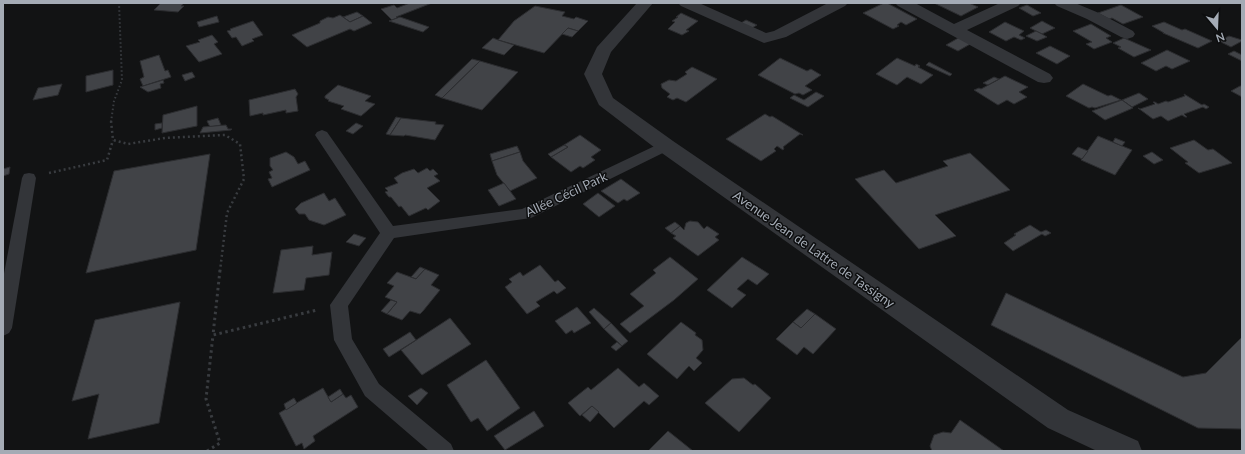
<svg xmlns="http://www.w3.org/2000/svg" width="1245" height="454" font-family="Lato,sans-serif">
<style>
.building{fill:#414347;stroke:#2c2d30}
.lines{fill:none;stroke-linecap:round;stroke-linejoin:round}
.path-far2{stroke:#393c40;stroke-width:2;stroke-dasharray:1.5 2.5;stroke-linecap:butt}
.path-far1{stroke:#393c40;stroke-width:2.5;stroke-dasharray:2 3;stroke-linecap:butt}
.path{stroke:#393c40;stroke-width:3;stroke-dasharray:2.5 3.5;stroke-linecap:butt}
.service{fill:#333539;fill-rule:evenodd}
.minor{fill:#333539;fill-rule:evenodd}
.labels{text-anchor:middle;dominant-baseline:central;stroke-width:3;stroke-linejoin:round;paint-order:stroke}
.street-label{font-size:13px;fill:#a4abb5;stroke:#0d0e0f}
</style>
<rect width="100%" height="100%" fill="#121314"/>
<!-- building -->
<g class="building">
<path d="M161 3H184L181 6H184L178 12 154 10Z"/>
<path d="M410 3H432L396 17 397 18 392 20 381 9 394 5 397 8Z"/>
<path d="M884 3H887L917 19 906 25 901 22 897 25 899 26 893 29 863 13Z"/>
<path d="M934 3H969L978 7 961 16Z"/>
<path d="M1027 5 1041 13 1033 16 1019 8Z"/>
<path d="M1121 5 1143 17 1123 24 1112 18 1109 19 1098 13Z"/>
<path d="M535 6 565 12 562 16 574 19 576 17 588 21 578 31 568 28 544 53 498 40 514 21Z"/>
<path d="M357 12 363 16 350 22 343 17Z"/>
<path d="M681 13 698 21 686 30 689 31 682 35 668 29 675 22 672 21 678 17H676Z"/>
<path d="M340 15 350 22 363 16 372 23 354 31 350 29 307 47 292 35 320 23V21L328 17 333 18Z"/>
<path d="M217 16 219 22 199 27 197 22Z"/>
<path d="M400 17 429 27 423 32 389 21Z"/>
<path d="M746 20 757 25 752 28 741 23Z"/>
<path d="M253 21 263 35 252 39 254 41 242 46 236 37 232 38 227 31 231 30 230 29Z"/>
<path d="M1042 21 1055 28 1042 34 1030 28Z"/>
<path d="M1005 22 1024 31 1019 35 1025 38 1021 40 1014 37 1006 41 989 32Z"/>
<path d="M1164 22 1182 30 1185 29 1212 41 1198 48 1163 33H1164L1152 26Z"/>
<path d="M1091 24 1111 36 1106 38 1112 42 1094 49 1086 44 1092 42 1073 31Z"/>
<path d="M568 28 578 31 572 37 562 34Z"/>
<path d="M1036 31 1042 34 1047 37 1037 41 1026 36Z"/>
<path d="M212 35 218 42 214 44 222 54 199 62 186 46 200 42 198 40Z"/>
<path d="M1229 36 1242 40V41L1231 47 1219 41Z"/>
<path d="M960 37 972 43 958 51 946 45Z"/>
<path d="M493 38 498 40 514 45 504 55 482 48Z"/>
<path d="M1124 38 1151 50 1134 57 1118 48 1121 47 1113 43Z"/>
<path d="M1050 46 1070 56 1057 64 1036 53Z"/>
<path d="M1167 50 1190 61 1172 69 1166 66 1156 71 1141 63Z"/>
<path d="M1234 51 1242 55V61L1228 54Z"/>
<path d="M159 55 165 71 168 70 171 77 143 86 140 79 144 77 140 61Z"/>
<path d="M780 58 807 71 811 69 821 75 805 86 812 90 803 95 799 93 795 94 758 75Z"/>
<path d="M897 58 915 66 916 64 920 66 918 67 933 75 921 84 907 77 897 85 876 74Z"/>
<path d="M472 59 480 61 442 98 435 95Z"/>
<path d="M480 61 518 72 482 110 442 98Z"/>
<path d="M929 62 952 74 950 76 926 65Z"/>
<path d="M692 67 717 79 686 102 677 98 673 100 667 97 670 94 662 88 661 84 669 80 676 81 687 74 685 72Z"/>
<path d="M113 70V85L86 92V76Z"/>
<path d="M192 72 195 77 185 81 182 75Z"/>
<path d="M1005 76 1028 87 1019 92 1027 97 1014 104 1007 100 998 105 974 90 979 88 981 89Z"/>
<path d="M994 77 999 79 988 85 983 83Z"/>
<path d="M163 80 164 83 160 84 161 88 148 92 140 87Z"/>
<path d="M62 84 58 95 33 100 38 88Z"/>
<path d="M1083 84 1108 96 1111 95 1121 100 1095 108 1092 107 1089 108 1066 96Z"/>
<path d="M338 85 371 96 365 101 375 104 361 116 341 109 344 106 328 101 329 100 325 98V96Z"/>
<path d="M1240 86H1242V97L1231 91Z"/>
<path d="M295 89 298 94 296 97 298 111 286 113V110L263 115V113L250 116 249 100Z"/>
<path d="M816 92 824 96 808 107 790 98 794 95 804 100Z"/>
<path d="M1139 93 1148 99 1132 107 1122 100Z"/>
<path d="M1184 94 1202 105 1204 104 1209 107 1206 109 1203 107 1184 114 1187 117H1185L1182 115 1168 121 1161 116 1153 119 1138 108 1140 109 1155 104 1153 102H1155L1158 104 1166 101 1168 102 1185 96Z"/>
<path d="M1122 100 1133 108 1105 120 1092 111Z"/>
<path d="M197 106V126L162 133 163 115Z"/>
<path d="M765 114 770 117 772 116 803 135 800 134 783 147 784 148 783 150 777 146 774 149 776 151 761 161 726 139Z"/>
<path d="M396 117 401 118 390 135 386 134Z"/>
<path d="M218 118 221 125 210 127 207 121Z"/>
<path d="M401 118 436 122 435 124 444 125 435 140 405 135 404 136 390 135Z"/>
<path d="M162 123V128L155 130V124Z"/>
<path d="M356 123 363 126 353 134 346 131Z"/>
<path d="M226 125 228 129H232L231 130 200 133 203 127Z"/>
<path d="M580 135 601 150 591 157 595 160 583 168 580 166 571 172 551 157 568 147 564 145Z"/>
<path d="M1098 136 1132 150 1115 175 1081 160Z"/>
<path d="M1115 138 1125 142 1122 146 1113 142Z"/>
<path d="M1194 140 1208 150 1213 149 1232 163 1199 173 1185 163 1188 162 1170 148Z"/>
<path d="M564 145 568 147 551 157 548 154Z"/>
<path d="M517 146 520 152 492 161 490 154Z"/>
<path d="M1078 147 1088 151 1082 159 1072 154Z"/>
<path d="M286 152 294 157 298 164 305 161 310 170 272 187 268 179 272 178 269 172 273 170 270 166V158Z"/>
<path d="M520 152 523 161 537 178 510 191 497 175 492 161Z"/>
<path d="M1152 152 1163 160 1154 164 1143 156Z"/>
<path d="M970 153 1010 190 935 215 956 236 919 249 855 179 884 170 896 183 948 166 943 161Z"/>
<path d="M210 154 196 250 86 273 114 171Z"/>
<path d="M10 167 9 174 3 176V169Z"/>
<path d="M427 168 430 171 433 169 438 174 434 176 440 181 427 188 440 201 428 210 426 208 409 216 401 206 399 207 391 197H389L385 192 388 191 385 188 398 183 394 178 402 173 414 169 418 173Z"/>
<path d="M621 179 640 193 627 201 624 199 618 203 601 191Z"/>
<path d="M504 183 516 199 499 206 488 190Z"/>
<path d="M324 193 329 201 335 198 346 215 324 225 309 220 305 214H299L295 209 301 203Z"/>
<path d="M598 193 615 206 599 217 583 204Z"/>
<path d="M690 221 698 222 704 229 707 226 719 234 715 237 719 240 698 256 673 238 676 236 671 233 680 226 684 230 686 223Z"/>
<path d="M675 222 680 226 671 233 665 228Z"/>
<path d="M1030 225 1041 232 1046 230 1051 233 1045 236 1042 234 1013 251 1004 243 1016 235 1014 234Z"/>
<path d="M354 234 366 238 359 246 346 242Z"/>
<path d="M313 246 312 255 332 252 329 275 306 278 304 290 273 293 281 250Z"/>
<path d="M670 257 698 279 674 300 630 333 620 324 644 306 630 294 656 273 653 270Z"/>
<path d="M742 257 769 274 757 285 748 279 737 289 746 295 732 308 707 290Z"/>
<path d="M540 265 555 282 558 280 566 288 557 294 554 291 536 302 540 306 527 314 505 287 512 282 509 279 520 272 523 276Z"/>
<path d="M420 267 425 269 416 279 411 277Z"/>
<path d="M425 269 439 275 431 285 440 290 423 311 420 314 410 311 402 320 387 314 397 302 385 297 394 286 387 283 397 272 416 279Z"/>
<path d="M1006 293 1183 377 1206 373 1242 337V429L1198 428 991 325Z"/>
<path d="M391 300 397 302 387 314 381 311Z"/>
<path d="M180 302 159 423 88 439 99 394 72 401 95 320Z"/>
<path d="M577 307 591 323 574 333 572 330 566 334 555 321Z"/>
<path d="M594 308 611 323 604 329 589 312Z"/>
<path d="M807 309 815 314 801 328 793 322Z"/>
<path d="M815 314 836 329 813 354 804 347 797 355 776 339 793 322 801 328Z"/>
<path d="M450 318 471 344 422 375 401 350Z"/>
<path d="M681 322 696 333 695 335 702 340 703 350 696 358 702 363 694 371 689 366 677 379 647 354Z"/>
<path d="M611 323 628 341 622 346 604 329Z"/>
<path d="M410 332 416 340 389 357 383 349Z"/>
<path d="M617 342 622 346 616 351 611 347Z"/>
<path d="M486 360 520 408 487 431 478 418 471 422 447 385Z"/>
<path d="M618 368 639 387 644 383 659 396 649 405 644 401 614 428 592 406 580 416 568 403 588 387 591 390Z"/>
<path d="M744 378 753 385 755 384 771 398 739 432 705 403 732 379Z"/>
<path d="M323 388 331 402 343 394 346 398 351 395 358 407 313 436 315 441 304 449 302 443 296 446 279 413Z"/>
<path d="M421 388 428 393 417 405 408 396Z"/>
<path d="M340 389 343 394 331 402 328 397Z"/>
<path d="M294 398 297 403 286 410 284 404Z"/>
<path d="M592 406 599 412 590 422 582 415Z"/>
<path d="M534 411 544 426 505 450 494 436Z"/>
<path d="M960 420 1004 451H932L930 446 934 435 943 432 951 433Z"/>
<path d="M668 431 693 451H648Z"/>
</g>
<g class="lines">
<!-- path-far2 -->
<path class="path-far2" d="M111 122 114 101 122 80 119 3"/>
<!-- path-far1 -->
<g class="path-far1">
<path d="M111 121 113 140 128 144 165 138 225 135 240 144 244 179 227 213 220 271"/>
<path d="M49 173 107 160 113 140"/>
</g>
<!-- path -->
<g class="path">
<path d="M220 270 213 335 317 310"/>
<path d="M207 451 220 443 206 399 213 335"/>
</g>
<!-- service -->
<g class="service">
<path d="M322 130 327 132 393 226 522 209 661 143 666 141 671 143 673 146 671 149 531 218 394 238 348 306 352 339 379 384 451 444 454 451H429L365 396 334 340 330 305 380 233 315 135 317 132Z"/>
<path d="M29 173 34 174 36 178 12 328 9 333 3 336V279L22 178 24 174Z"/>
</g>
<!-- minor -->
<g class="minor">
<path d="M637 3H653L611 52 602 74 613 98 673 141 1068 410 1138 441 1142 451H1097L1048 428 659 151 599 105 584 74 597 47Z"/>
<path d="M678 3H699L766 33 774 31 828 3H848L845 6 786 37 764 43 681 6Z"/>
<path d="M895 3H915L954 24 1000 3H1021L1018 6 967 30 1050 74 1053 78 1050 82 1044 83 1038 82 898 6Z"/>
<path d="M1054 3H1075L1099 13 1133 31 1135 34 1133 37 1127 39 1121 37 1087 19 1057 6Z"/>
</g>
</g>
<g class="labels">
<!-- street labels -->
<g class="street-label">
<text transform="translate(566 194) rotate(-25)">Allée Cécil Park</text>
<text transform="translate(814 249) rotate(35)">Avenue Jean de Lattre de Tassigny</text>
</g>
</g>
<!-- border -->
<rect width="1245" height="454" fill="none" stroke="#a4abb5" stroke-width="8"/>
<!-- north arrow -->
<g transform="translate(1217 28) rotate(161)" stroke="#0d0e0f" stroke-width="3" paint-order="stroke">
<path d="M0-3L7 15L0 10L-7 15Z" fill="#a4abb5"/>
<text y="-6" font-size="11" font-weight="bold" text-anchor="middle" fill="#a4abb5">N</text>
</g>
</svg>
